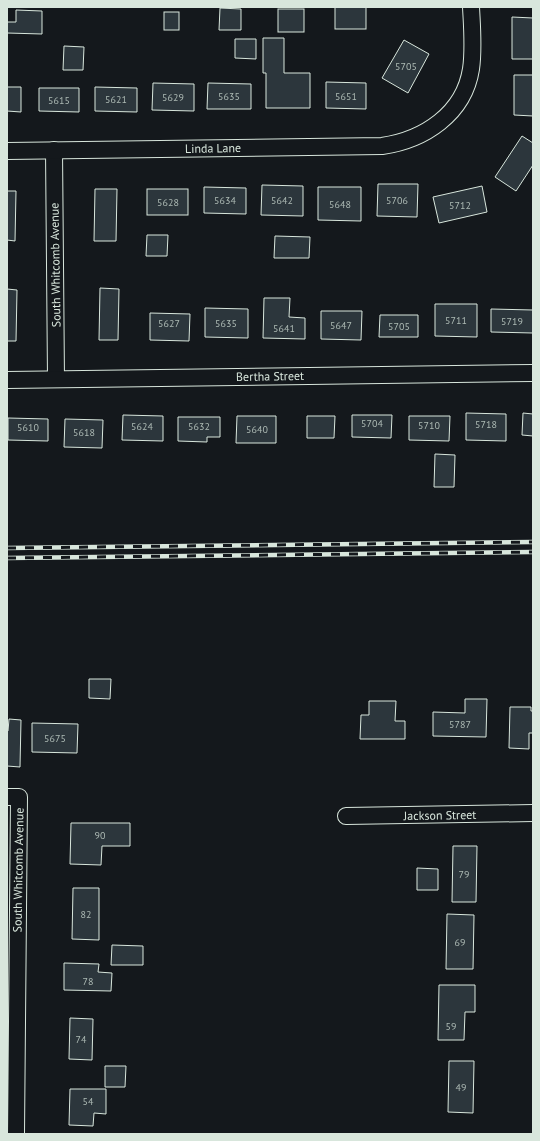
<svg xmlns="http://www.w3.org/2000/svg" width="540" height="1141" font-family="'PT Sans',sans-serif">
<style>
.building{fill:#2c363c;stroke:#d8e6dc}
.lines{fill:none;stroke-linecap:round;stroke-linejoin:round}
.minor-casing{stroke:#d8e6dc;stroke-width:18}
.minor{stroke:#14181c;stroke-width:16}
.rail-casing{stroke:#d8e6dc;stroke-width:4.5}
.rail{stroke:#14181c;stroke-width:3;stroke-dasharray:9;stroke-linecap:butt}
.labels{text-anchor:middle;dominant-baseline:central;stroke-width:3;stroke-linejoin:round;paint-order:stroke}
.number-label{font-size:10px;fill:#adbab4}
.street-label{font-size:12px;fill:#d8e6dc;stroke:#14181c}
</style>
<rect width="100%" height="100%" fill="#14181c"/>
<!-- building -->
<g class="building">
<rect x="335" y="7" width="31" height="22"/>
<path d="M220 8 241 9V30H219Z"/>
<rect x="278" y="9" width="26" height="23"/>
<path d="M16 10 42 11V34L7 33V22H16Z"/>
<rect x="164" y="12" width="15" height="18"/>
<path d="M512 17 533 18V59H512Z"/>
<path d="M263 38H284V73H310V108H266V73H263Z"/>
<path d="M235 39H256V59L235 58Z"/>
<path d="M404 40 429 54 408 93 382 78Z"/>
<path d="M64 46 84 47 83 70H63Z"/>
<path d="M514 75H533V116L514 115Z"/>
<path d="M326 82 366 83V109L326 108Z"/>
<path d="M153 83 194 84V111L152 110Z"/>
<path d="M208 83 251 84V109H207Z"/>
<path d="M7 87H21V112L7 111Z"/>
<path d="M95 87 137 88V112L95 111Z"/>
<path d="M39 88H79V112L39 111Z"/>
<path d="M522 136 533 143V165L516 191 495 177Z"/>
<path d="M378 184H418L417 217 377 216Z"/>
<path d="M262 185 303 186V216L261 215Z"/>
<path d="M482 186 487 212 439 223 433 197Z"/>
<path d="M204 187 246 188V214L204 213Z"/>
<path d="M318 187H361V221L318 220Z"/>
<path d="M95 189H117L116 241H94Z"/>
<rect x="147" y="189" width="41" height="26"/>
<path d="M7 191H16L15 241 7 240Z"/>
<path d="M147 235H168L167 256H146Z"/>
<path d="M275 236 310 237 309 258H274Z"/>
<path d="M100 288 119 289 118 340H99Z"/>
<path d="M7 289 17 290 16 341H7Z"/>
<path d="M264 298H290L289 317 305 318V339L263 338Z"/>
<path d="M435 304H477V337L435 336Z"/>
<path d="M205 308 248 309V338L205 337Z"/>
<path d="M491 309 533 310V333L491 332Z"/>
<path d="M321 311H362L361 340 321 339Z"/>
<path d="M150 313 190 314 189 341 150 340Z"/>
<path d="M380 315H418V337H379Z"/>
<path d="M466 413 506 414V441L466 440Z"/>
<path d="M523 413 533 414V436L522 435Z"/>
<path d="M123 415 163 416V441L122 440Z"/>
<path d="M352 415H392L391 438 352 437Z"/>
<path d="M237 416H276V443H236Z"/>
<path d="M307 416H335L334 438H307Z"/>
<path d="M409 416H450L449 441 409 440Z"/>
<path d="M178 417H220V437H207V442L178 441Z"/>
<path d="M8 418 48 419V441L8 440Z"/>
<path d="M65 419 103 420 102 448 64 447Z"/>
<path d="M435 454 455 455 454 487H434Z"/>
<path d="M89 679H111L110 699 89 698Z"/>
<path d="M465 699H487L486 737 433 736V712L465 713Z"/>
<path d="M369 701H396L395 721H405V739H360L361 715H369Z"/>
<path d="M510 707H531V711H533V733H529V749L509 748Z"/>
<path d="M9 719 21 720 20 767 7 766V731H8Z"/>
<path d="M32 723 78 724 77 753 32 752Z"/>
<path d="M71 823H130V846H102L101 865 70 864Z"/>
<path d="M453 846H477L476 902H452Z"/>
<path d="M417 868 438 869V890H417Z"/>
<path d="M73 888H99V940L72 939Z"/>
<path d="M447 914 474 915 473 969H446Z"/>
<path d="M112 945 143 946V965H111Z"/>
<path d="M64 963 99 964 98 972 112 973 111 991 64 990Z"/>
<path d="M439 985H475V1012H465L464 1040H438Z"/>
<path d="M70 1018 93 1019 92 1060 69 1059Z"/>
<path d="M449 1061H474L473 1113 448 1112Z"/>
<path d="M105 1066H126L125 1087H105Z"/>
<path d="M70 1089H106V1114L94 1113 93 1126 69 1125Z"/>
</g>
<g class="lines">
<defs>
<g id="minor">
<path d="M54 150 56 379"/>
<path d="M7 151 382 146C424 140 464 114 471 69 474 49 472 27 471 7"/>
<path d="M7 380 533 373"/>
<path d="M7 797H19L16 1134"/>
<path d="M346 816 533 813"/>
</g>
</defs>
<!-- minor casing -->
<use href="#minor" class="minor-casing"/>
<!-- minor -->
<use href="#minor" class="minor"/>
<defs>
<g id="rail">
<path d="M7 548 533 542"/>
<path d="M7 558 533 552"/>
</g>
</defs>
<!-- rail casing -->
<use href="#rail" class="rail-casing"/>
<!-- rail -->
<use href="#rail" class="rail"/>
</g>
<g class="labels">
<!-- number labels -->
<g class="number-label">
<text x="406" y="66">5705</text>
<text x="229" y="96">5635</text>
<text x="346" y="96">5651</text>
<text x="173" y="97">5629</text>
<text x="116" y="99">5621</text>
<text x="59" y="100">5615</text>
<text x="225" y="200">5634</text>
<text x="282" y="200">5642</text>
<text x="397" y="200">5706</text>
<text x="168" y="202">5628</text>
<text x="340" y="204">5648</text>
<text x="460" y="205">5712</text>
<text x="456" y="320">5711</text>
<text x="512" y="321">5719</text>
<text x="169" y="323">5627</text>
<text x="226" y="323">5635</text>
<text x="341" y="325">5647</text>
<text x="399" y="326">5705</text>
<text x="284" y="328">5641</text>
<text x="372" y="423">5704</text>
<text x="486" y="424">5718</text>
<text x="429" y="425">5710</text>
<text x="142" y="426">5624</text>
<text x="199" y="426">5632</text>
<text x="28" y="427">5610</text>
<text x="257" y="429">5640</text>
<text x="84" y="432">5618</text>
<text x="460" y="724">5787</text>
<text x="55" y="738">5675</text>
<text x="100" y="835">90</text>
<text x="464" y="874">79</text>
<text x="86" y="914">82</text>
<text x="460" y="942">69</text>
<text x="88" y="981">78</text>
<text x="451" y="1026">59</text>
<text x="81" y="1039">74</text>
<text x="461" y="1087">49</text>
<text x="88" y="1101">54</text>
</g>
<!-- street labels -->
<g class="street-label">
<text transform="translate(213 148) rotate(-1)">Linda Lane</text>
<text transform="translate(55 265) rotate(-91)">South Whitcomb Avenue</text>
<text transform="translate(270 376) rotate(-1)">Bertha Street</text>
<text transform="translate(440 815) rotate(-1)">Jackson Street</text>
<text transform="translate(18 870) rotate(-89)">South Whitcomb Avenue</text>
</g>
</g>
<!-- border -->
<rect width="540" height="1141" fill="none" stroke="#d8e6dc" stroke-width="16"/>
</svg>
